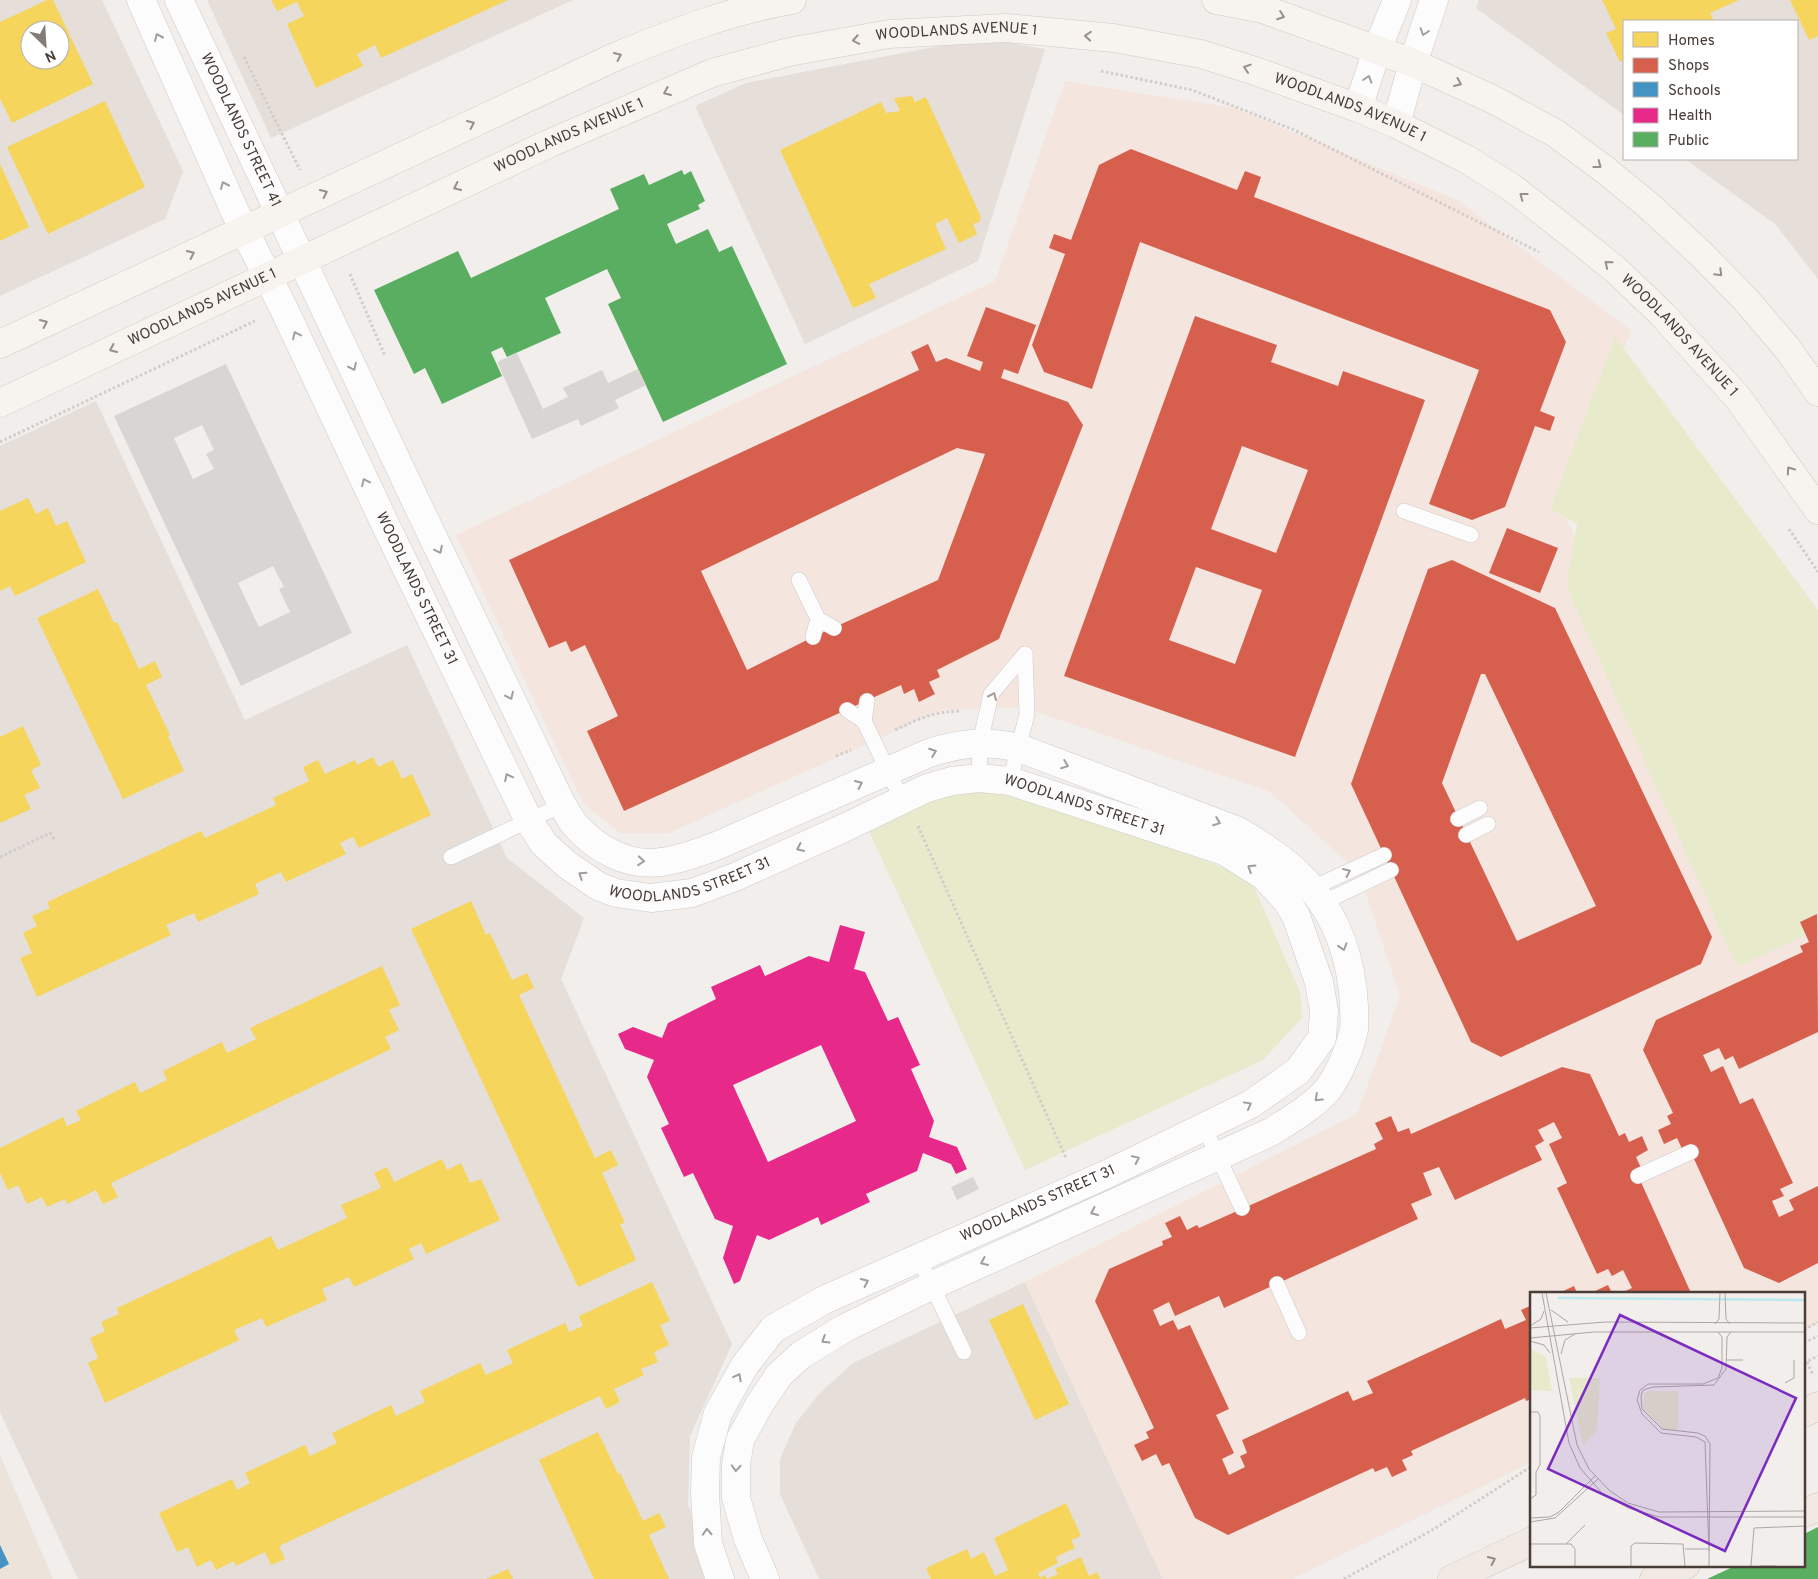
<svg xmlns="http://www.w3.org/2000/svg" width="1818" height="1579" font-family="Overpass,sans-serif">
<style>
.residential{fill:#e5ded9;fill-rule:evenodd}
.commercial{fill:#f4e6df}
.education{fill:#ece3db}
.green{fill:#e7ebcc}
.homes{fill:#f6d55c;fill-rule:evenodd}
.shops{fill:#d6604d;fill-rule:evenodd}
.schools{fill:#4393c3}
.health{fill:#e7298a;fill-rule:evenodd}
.public{fill:#5aae61}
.building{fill:#d9d5d3;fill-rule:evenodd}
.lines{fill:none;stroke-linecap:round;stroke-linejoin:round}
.service-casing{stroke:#cecac8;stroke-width:16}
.minor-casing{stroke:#cecac8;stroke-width:29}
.secondary-casing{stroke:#d2cac4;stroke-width:29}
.primary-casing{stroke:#d4c5b9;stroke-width:29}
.path{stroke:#d2cdca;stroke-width:3;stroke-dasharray:2.5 2.5;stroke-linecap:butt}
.service{stroke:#fdfcfc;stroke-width:15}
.minor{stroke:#fdfcfc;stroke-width:28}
.secondary{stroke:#f7f3ef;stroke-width:28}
.primary{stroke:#f1eae4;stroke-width:28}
.oneway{stroke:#978f8a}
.oneway2{stroke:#a29c9a}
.oneway3{stroke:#948b85}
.labels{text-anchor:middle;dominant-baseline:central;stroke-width:5;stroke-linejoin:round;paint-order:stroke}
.street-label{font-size:15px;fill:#483d37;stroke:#fff}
.inset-river{fill:none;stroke:#bce8f0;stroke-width:2.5}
.inset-road{fill:none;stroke:#ada7a4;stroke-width:1}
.view{fill:#7b2cbf;fill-opacity:0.15;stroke:#7b2cbf;stroke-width:2.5}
.inset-edge{fill:none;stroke:#483d37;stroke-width:2.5}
</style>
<rect width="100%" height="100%" fill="#f1eeec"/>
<!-- residential -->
<g class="residential">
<path d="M0 0H102L183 171 165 219 0 296ZM30 30H60V60H30Z"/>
<path d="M207 0H573L271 138Z"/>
<path d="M1479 0H1818V279L1775 224 1685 159H1797V21H1624V115L1476 8Z"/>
<path d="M981 38 1045 49 978 261 805 344 695 106 746 83Z"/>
<path d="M96 401 245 720 407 645 507 858 584 918 561 979 732 1344 690 1436 688 1505 719 1579H78L0 1412V446Z"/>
<path d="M1025 1282 1163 1579H819L780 1494V1459L796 1423 819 1394 853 1363Z"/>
</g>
<!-- commercial -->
<path class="commercial" d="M1065 81 1234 108 1457 200 1631 330 1564 514 1748 908 1818 876V1323L1804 1330V1293H1532V1462L1292 1579H1163L1025 1282 1357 1114 1400 996 1359 873 1270 792 1023 707 942 710 669 833H620L583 803 456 535 995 281Z"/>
<!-- education -->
<path class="education" d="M0 1455 53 1579H0Z"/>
<!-- green -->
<g class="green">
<path d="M1615 337 1818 610V929L1737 967 1566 586 1577 524 1550 509Z"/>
<path d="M1016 789 1250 878 1300 992 1302 1018 1263 1060 1025 1170 869 831 949 794Z"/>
</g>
<!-- homes -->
<g class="homes">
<path d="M47 0H53L93 84 12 123 0 99V22ZM30 30H60V60H30Z"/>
<path d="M271 0H508L381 58 375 45 357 54 363 66 316 88 287 24 304 16 297 2 277 11Z"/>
<path d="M1602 0H1739L1710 13 1714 21H1624V60L1620 62 1606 33 1616 29Z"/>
<path d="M1790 0H1818V36L1809 40Z"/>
<path d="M912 96 915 102 926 97 981 217 979 222 973 224 977 234 959 243 947 218 935 224 946 249 869 284 876 298 853 308 780 150 881 102 886 113 900 111 894 98Z"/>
<path d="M105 101 145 187 48 234 7 147Z"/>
<path d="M0 164 29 227 0 241Z"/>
<path d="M28 498 36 514 48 508 56 526 67 521 86 562 15 596 10 586 0 591V511Z"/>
<path d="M98 589 114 623 117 622 139 669 155 661 162 677 146 685 170 735 168 736 184 771 123 799 37 618Z"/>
<path d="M23 726 41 765 31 770 40 788 24 795 31 809 0 823V737Z"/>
<path d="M373 757 378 767 393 760 402 779 412 774 431 815 359 848 353 837 340 843 346 854 286 882 281 872 255 884 259 894 198 922 194 913 166 925 171 935 37 997 20 958 32 953 23 933 37 926 32 916 50 908 47 902 201 831 205 838 276 805 273 798 309 781 303 767 318 760 325 774 355 760 357 765Z"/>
<path d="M471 901 486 935 490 933 512 980 527 973 534 988 519 995 595 1158 611 1150 618 1165 602 1173 625 1223 620 1224 636 1260 578 1287 411 929Z"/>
<path d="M382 966 400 1005 389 1010 399 1030 385 1037 391 1049 111 1183 118 1197 103 1204 96 1190 67 1204 65 1199 47 1207 42 1197 27 1204 18 1185 8 1190 0 1173V1148L63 1117 67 1126 81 1120 76 1111 135 1082 140 1093 167 1080 163 1071 222 1042 227 1053 256 1039 250 1028Z"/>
<path d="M442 1159 447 1170 461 1163 470 1183 481 1179 500 1220 426 1254 421 1243 409 1249 414 1259 354 1287 349 1277 322 1289 327 1300 266 1327 262 1318 234 1330 239 1340 105 1403 88 1363 98 1358 90 1338 105 1331 101 1322 119 1314 117 1308 271 1236 278 1250 347 1218 341 1205 381 1188 374 1173 387 1167 394 1182Z"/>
<path d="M652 1282 670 1321 660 1325 669 1345 654 1352 658 1362 641 1369 644 1375 614 1389 620 1402 606 1409 600 1396 279 1546 285 1559 271 1565 265 1552 236 1566 234 1561 216 1570 211 1560 197 1567 188 1547 177 1552 159 1513 232 1479 237 1490 250 1483 245 1473 305 1445 310 1456 337 1443 332 1433 391 1405 396 1416 425 1402 420 1391 480 1363 486 1375 513 1363 507 1350 565 1323 569 1332 583 1326 579 1316Z"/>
<path d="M1023 1304 1069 1404 1035 1420 989 1320Z"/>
<path d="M598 1432 618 1474 620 1473 643 1521 659 1513 666 1527 649 1535 669 1579H594L539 1460Z"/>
<path d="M1066 1503 1081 1536 1071 1540 1075 1548 1056 1557 1058 1563 1038 1573 1040 1578 1045 1575 1047 1579 1058 1574 1055 1569 1081 1557 1089 1576 1097 1572 1100 1579H931L926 1568 967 1549 971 1559 984 1552 995 1576 1008 1570 994 1538Z"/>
<path d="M508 1569 513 1579H486Z"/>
</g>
<!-- shops -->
<g class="shops">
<path d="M1131 149 1237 190 1245 171 1261 177 1254 197 1550 310 1566 342 1540 411 1555 417 1550 431 1535 426 1505 507 1472 520 1429 504 1479 370 1140 242 1092 389 1044 372 1032 345 1065 254 1049 248 1054 234 1071 240 1099 165Z"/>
<path d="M986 307 1036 325 1018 374 1004 369 1001 378 1068 402 1083 425 999 639 937 670 940 677 929 682 935 694 919 702 914 689 904 694 901 685 624 811 587 731 618 716 585 645 571 652 566 641 549 648 509 560 919 370 911 352 928 344 936 362 946 358 980 371 983 362 967 356ZM957 448 985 454 938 580 813 637 747 670 701 571Z"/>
<path d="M1195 316 1277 345 1271 362 1338 386 1343 371 1425 400 1295 757 1064 676ZM1242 446 1308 470 1276 553 1211 529ZM1196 567 1262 590 1235 664 1169 640Z"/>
<path d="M1507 528 1558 548 1540 593 1489 573Z"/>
<path d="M1452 560 1555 608 1712 937 1701 964 1501 1057 1471 1042 1351 784 1428 569ZM1481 674H1485L1596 906 1517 941 1442 783Z"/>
<path d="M1817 914 1818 1032 1739 1069 1733 1056 1725 1060 1719 1048 1703 1055 1711 1072 1723 1066 1740 1104 1753 1098 1793 1183 1780 1189 1784 1196 1772 1201 1779 1217 1794 1210 1789 1200 1818 1186V1263L1779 1283 1744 1268 1689 1148 1683 1151 1677 1138 1664 1144 1658 1130 1671 1124 1667 1116 1673 1113 1643 1050 1656 1020 1803 952 1800 946 1809 942 1800 922Z"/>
<path d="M1562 1067 1590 1074 1619 1136 1625 1133 1629 1142 1642 1136 1648 1150 1636 1157 1641 1168 1636 1171 1691 1293H1621L1632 1288 1623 1270 1612 1276 1608 1269 1597 1274 1557 1188 1567 1183 1549 1144 1562 1138 1554 1122 1538 1130 1544 1141 1535 1146 1542 1160 1455 1200 1439 1167 1423 1173 1432 1195 1411 1204 1418 1219 1224 1308 1219 1296 1175 1316 1169 1302 1153 1310 1160 1326 1173 1320 1178 1330 1190 1325 1229 1409 1216 1415 1234 1453 1222 1459 1229 1475 1245 1467 1240 1456 1247 1453 1242 1440 1348 1391 1353 1401 1373 1393 1367 1381 1501 1319 1505 1329 1526 1320 1521 1310 1532 1305V1399L1526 1401 1525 1398 1411 1451 1413 1455 1402 1460 1407 1470 1392 1477 1387 1467 1375 1472 1373 1468 1228 1535 1195 1518 1169 1463 1162 1466 1156 1454 1142 1461 1134 1445 1149 1438 1146 1432 1154 1428 1095 1301 1109 1269 1163 1245 1162 1241 1172 1237 1165 1223 1180 1216 1187 1230 1197 1225 1199 1228 1376 1149 1374 1144 1383 1139 1375 1123 1391 1116 1398 1132 1409 1128 1411 1134Z"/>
<path d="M1608 1285 1612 1293H1591Z"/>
<path d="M1574 1286 1577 1293H1559Z"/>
</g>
<!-- schools -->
<path class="schools" d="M0 1545 9 1564 0 1569Z"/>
<!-- health -->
<path class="health" d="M840 925 865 932 854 969 865 972 888 1021 898 1017 920 1065 911 1069 934 1121 929 1137 957 1147 967 1169 956 1174 951 1164 923 1153 917 1171 866 1194 870 1202 821 1225 818 1217 769 1240 757 1235 740 1281 734 1284 723 1258 733 1226 715 1219 693 1173 684 1177 661 1128 669 1124 647 1077 654 1060 625 1049 618 1034 633 1027 662 1038 668 1023 716 999 711 987 760 965 765 976 809 956 829 962ZM821 1045 856 1121 768 1162 733 1085Z"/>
<!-- public -->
<g class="public">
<path d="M682 170 684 175 691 171 705 201 698 205 700 209 667 224 676 244 708 229 719 252 732 246 787 364 663 422 608 304 621 298 607 269 545 298 561 333 507 357 502 347 491 352 502 376 442 404 425 368 414 374 374 290 458 251 471 278 619 209 610 189 644 174 649 185Z"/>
<path d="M1818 1527V1579H1707L1737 1565H1804V1534Z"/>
</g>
<!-- building -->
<g class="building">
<path d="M517 353 543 409 568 397 563 388 602 370 608 383 638 369 646 385 615 400 619 408 581 426 578 419 532 439 497 362Z"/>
<path d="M226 364 352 633 241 686 114 416ZM202 425 214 450 206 454 214 469 193 479 174 438ZM273 566 284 587 279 589 290 612 259 627 238 583Z"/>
<path d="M973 1177 979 1189 957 1200 951 1187Z"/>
</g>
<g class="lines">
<defs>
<g id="service">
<path d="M1404 511 1471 535"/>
<path d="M799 580 818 619 834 628"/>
<path d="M813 637 818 619"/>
<path d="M847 710 864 721 902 800"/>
<path d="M864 721 867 701"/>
<path d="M979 778 980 743 991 694 1025 654"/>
<path d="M1010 781 1027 714 1025 654"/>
<path d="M1458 819 1480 808"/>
<path d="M1466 835 1488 824"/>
<path d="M451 857 562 805"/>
<path d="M1306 891 1384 855"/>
<path d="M1318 905 1391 870"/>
<path d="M1204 1127 1242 1208"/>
<path d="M1638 1176 1691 1152"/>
<path d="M918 1257 964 1352"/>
<path d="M1277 1284 1299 1333"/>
</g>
<g id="minor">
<path id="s1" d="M141 0 236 214 283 307 386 526 529 821 544 844 566 864 598 886 616 893 651 898 692 893 735 877 844 828 927 788 952 781 979 778 1010 781 1224 851 1264 876 1287 901 1296 916 1319 982 1324 1011 1322 1038 1298 1071 1251 1104 1105 1175 824 1300 773 1329 745 1365 718 1413 706 1457 705 1493 708 1544 720 1579"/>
<path id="s2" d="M179 0 418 506 562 805C567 812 570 819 575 825 596 849 628 867 661 862 679 860 697 853 714 847L929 753C960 743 987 740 1019 748L1236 830C1261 844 1286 860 1306 882 1337 916 1352 960 1354 1006 1354 1014 1355 1022 1354 1029 1351 1046 1340 1071 1331 1085 1318 1104 1290 1120 1271 1132L931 1286 845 1328 801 1355 779 1375 759 1405 740 1440 736 1465V1498L748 1539 765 1579"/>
<path d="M1358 108 1377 50 1397 0"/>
<path d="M1396 124 1413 63 1434 0"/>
</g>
<g id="secondary">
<path d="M1216 0 1263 9 1413 63 1492 99 1555 133 1604 169 1648 205 1701 254 1746 300 1787 348 1818 392"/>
<path d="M0 344 617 56C673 33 731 10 792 0"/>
<path id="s3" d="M0 403 548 144 712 73 789 52 889 34 1006 28 1114 38 1201 54 1255 71 1358 108 1396 124 1466 159 1511 187 1561 226 1616 270 1662 314 1738 398 1818 510"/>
</g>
<g id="primary">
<path d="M1804 1413 1818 1406"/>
<path d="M1804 1513 1818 1507"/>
<path d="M1452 1579 1532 1541"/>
<path d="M1654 1579 1686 1565"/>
</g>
</defs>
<!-- service casing -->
<use href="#service" class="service-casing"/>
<!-- minor casing -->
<use href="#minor" class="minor-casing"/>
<!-- secondary casing -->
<use href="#secondary" class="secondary-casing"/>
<!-- primary casing -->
<use href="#primary" class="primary-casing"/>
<!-- path -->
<g class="path">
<path d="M244 57 300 170"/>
<path d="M1101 71 1192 90 1292 129 1539 252"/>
<path d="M350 274 385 356"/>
<path d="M0 442 255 321"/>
<path d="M1789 529 1818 572"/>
<path d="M895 730C918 719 935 711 961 711"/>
<path d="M836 756 851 750"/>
<path d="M918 826 1066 1158"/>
<path d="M0 857 50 833 55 841"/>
<path d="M1804 1330 1818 1322"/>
<path d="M1804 1343 1818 1336"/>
<path d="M1807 1362 1813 1375"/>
<path d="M1804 1363 1818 1356"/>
<path d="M1344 1579 1434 1529 1532 1466"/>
</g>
<!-- service -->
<use href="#service" class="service"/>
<!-- minor -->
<use href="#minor" class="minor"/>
<!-- secondary -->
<use href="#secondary" class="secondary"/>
<!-- primary -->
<use href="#primary" class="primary"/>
</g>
<!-- one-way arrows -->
<defs><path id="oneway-chevron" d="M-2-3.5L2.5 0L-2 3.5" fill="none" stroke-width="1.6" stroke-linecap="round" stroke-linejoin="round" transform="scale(1.25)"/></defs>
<g class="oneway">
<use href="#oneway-chevron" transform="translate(1281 16) rotate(20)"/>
<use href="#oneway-chevron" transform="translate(1088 36) rotate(-175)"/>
<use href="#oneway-chevron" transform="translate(856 40) rotate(170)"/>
<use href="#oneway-chevron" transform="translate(618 56) rotate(-24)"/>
<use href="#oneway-chevron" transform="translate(1247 68) rotate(-162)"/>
<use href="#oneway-chevron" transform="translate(1458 83) rotate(24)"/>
<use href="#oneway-chevron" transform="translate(667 92) rotate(157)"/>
<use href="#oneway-chevron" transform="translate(471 124) rotate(-25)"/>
<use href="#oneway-chevron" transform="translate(1598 165) rotate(37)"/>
<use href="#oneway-chevron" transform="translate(457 187) rotate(155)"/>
<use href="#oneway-chevron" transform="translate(324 193) rotate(-25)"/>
<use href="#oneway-chevron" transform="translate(1523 196) rotate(-143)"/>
<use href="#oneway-chevron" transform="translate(191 254) rotate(-25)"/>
<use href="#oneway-chevron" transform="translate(1608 264) rotate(-141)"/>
<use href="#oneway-chevron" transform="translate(1719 273) rotate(45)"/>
<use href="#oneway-chevron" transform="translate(44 323) rotate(-25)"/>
<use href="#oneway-chevron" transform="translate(113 349) rotate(155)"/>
<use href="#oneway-chevron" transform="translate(1790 470) rotate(-125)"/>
</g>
<g class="oneway2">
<use href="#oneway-chevron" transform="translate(1424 32) rotate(108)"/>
<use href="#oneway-chevron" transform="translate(158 37) rotate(-114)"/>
<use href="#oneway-chevron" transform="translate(1368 79) rotate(-72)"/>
<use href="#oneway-chevron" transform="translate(224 185) rotate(-114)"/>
<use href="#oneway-chevron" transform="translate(296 335) rotate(-115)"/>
<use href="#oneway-chevron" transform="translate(353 367) rotate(65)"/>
<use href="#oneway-chevron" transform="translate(365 482) rotate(-115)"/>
<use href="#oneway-chevron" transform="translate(439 550) rotate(64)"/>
<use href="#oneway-chevron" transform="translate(510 696) rotate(64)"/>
<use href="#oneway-chevron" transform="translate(993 696) rotate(-66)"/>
<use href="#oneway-chevron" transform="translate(933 752) rotate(-20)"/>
<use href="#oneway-chevron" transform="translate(1065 765) rotate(21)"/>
<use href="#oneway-chevron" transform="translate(508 777) rotate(-116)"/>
<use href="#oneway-chevron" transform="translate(859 784) rotate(-24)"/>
<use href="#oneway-chevron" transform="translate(1217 822) rotate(21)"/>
<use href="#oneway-chevron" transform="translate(800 848) rotate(156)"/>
<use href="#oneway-chevron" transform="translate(641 861) rotate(5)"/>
<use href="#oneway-chevron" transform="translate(1251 868) rotate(-148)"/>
<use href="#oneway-chevron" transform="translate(1347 872) rotate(-25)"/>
<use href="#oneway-chevron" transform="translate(582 875) rotate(-146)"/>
<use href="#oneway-chevron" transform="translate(1343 947) rotate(73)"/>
<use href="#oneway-chevron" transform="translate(1318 1098) rotate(137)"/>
<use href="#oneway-chevron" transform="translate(1248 1105) rotate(-29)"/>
<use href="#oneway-chevron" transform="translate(1136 1159) rotate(-26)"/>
<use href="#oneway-chevron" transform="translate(1094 1212) rotate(156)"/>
<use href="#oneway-chevron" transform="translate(984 1262) rotate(156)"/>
<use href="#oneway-chevron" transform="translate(865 1282) rotate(-25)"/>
<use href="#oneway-chevron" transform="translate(825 1340) rotate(148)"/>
<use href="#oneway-chevron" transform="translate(738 1377) rotate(-61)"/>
<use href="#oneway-chevron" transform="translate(736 1468) rotate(93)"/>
<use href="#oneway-chevron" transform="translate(707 1532) rotate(-93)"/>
</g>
<use class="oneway3" href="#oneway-chevron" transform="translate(1492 1560) rotate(-25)"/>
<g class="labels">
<!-- street labels -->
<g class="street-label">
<text stroke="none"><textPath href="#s3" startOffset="1034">WOODLANDS AVENUE 1</textPath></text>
<text stroke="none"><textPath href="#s3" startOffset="1439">WOODLANDS AVENUE 1</textPath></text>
<text stroke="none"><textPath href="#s2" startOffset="144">WOODLANDS STREET 41</textPath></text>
<text stroke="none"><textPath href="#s3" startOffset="629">WOODLANDS AVENUE 1</textPath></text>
<text stroke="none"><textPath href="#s3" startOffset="224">WOODLANDS AVENUE 1</textPath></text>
<text stroke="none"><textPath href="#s3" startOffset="1844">WOODLANDS AVENUE 1</textPath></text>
<text stroke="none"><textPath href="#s1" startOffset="650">WOODLANDS STREET 31</textPath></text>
<text stroke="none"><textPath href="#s1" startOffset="1520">WOODLANDS STREET 31</textPath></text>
<text stroke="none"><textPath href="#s1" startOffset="1100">WOODLANDS STREET 31</textPath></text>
<text transform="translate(1038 1204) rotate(-24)">WOODLANDS STREET 31</text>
</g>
</g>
<!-- overview -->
<g transform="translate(1530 1292)">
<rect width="275" height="275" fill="#f1eeec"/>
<path d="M0 56 16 65 22 99 0 98ZM39 86H70L67 139 53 153ZM120 99H148V139L134 138 113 117 114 101Z" fill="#e7ebcc"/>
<path class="inset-river" d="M28 6 275 8"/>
<path class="inset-road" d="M12 1 39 151 50 176 72 201 98 216 129 225H275M16 1 47 153 59 177 80 199 98 211 129 220 275 219M195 1 196 27 200 32M21 18 38 30M185 32 189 27 190 1M0 34 11 27 14 19M0 36 75 30 275 31M0 46 64 40H275M0 49 14 53 20 61M31 62 35 48 45 42M197 68H213M255 91 264 86V68M0 120H8L10 124V173L6 180V203L0 207M0 226 20 225 29 220 65 184M0 230 25 226 68 187M0 252H41L45 257V274M36 252 55 233M155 257H178M179 259 175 150 166 145 131 141 112 122 107 108 110 98 118 92H173L188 86 192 76V45L188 40M101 274V254L105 251 153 252 155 274M179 274 180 152 175 144 168 141 132 137 112 117 111 104 113 98 123 95 184 93 196 77 197 45 201 40M221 274 224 236 275 234M230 274H246"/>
<path class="view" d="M90 23 266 106 195 259 18 177Z"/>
<rect width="275" height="275" class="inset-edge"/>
</g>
<!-- legend -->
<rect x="1623" y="20" width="175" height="140" fill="#ffffff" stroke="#b6b1af"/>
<rect x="1633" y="32" width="25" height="15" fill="#f6d55c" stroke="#b6b1af"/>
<text x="1668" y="45" font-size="15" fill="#483d37">Homes</text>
<rect x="1633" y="58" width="25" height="15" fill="#d6604d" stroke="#b6b1af"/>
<text x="1668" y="70" font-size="15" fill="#483d37">Shops</text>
<rect x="1633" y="82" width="25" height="15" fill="#4393c3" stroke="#b6b1af"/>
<text x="1668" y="95" font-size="15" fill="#483d37">Schools</text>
<rect x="1633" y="108" width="25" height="15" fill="#e7298a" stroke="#b6b1af"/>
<text x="1668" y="120" font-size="15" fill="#483d37">Health</text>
<rect x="1633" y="132" width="25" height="15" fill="#5aae61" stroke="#b6b1af"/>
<text x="1668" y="145" font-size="15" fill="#483d37">Public</text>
<!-- north arrow -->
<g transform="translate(45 45) rotate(155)"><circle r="24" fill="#ffffff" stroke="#b6b1af"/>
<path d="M0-4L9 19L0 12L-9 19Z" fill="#837b76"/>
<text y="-8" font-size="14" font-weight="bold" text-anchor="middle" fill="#483d37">N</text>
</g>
</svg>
